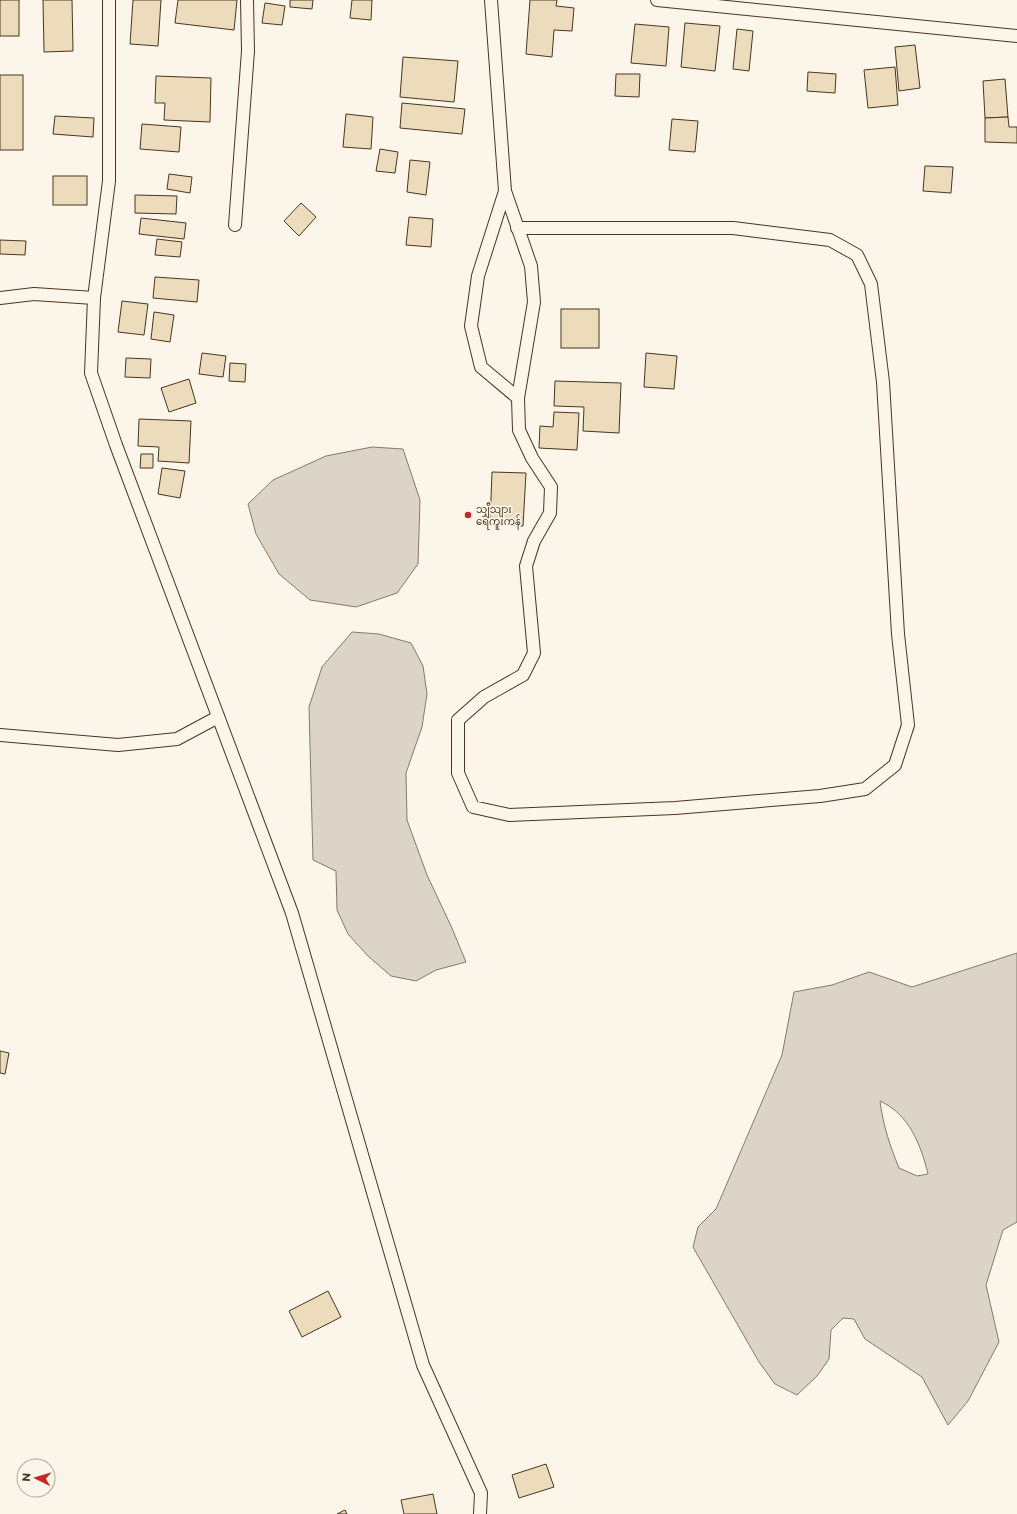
<svg xmlns="http://www.w3.org/2000/svg" width="1017" height="1514" font-family="Montserrat,'Noto Sans Myanmar',sans-serif">
<style>
.water{fill:#dcd4c6;stroke:#887966;fill-rule:evenodd}
.building{fill:#ecdcbc;stroke:#4a3520}
.lines{fill:none;stroke-linecap:round;stroke-linejoin:round}
.service-casing{stroke:#4a3520;stroke-width:14}
.service{stroke:#fbf6e9;stroke-width:12}
.poi-dot{fill:#c62828;stroke:#fbf6e9;stroke-width:1.5}
.labels{text-anchor:middle;dominant-baseline:central;stroke-width:3;stroke-linejoin:round;paint-order:stroke}
.poi-label{font-size:10px;fill:#4a3520;stroke:#fbf6e9;text-anchor:start}
</style>
<rect width="100%" height="100%" fill="#fbf6e9"/>
<!-- water -->
<g class="water">
<path d="M372 447 403 449 420 500 418 564 397 593 356 607 310 600 279 574 256 534 248 504 273 480 326 456Z"/>
<path d="M352 632 379 634 411 643 423 666 427 694 422 727 406 773 407 820 427 875 451 926 466 962 436 970 416 981 391 976 368 956 348 934 337 910 336 871 313 860 309 707 322 667Z"/>
<path d="M1017 953V1222L1003 1230 986 1285 999 1342 968 1401 948 1425 922 1377 865 1339 854 1319 843 1318 831 1330 829 1359 817 1376 797 1395 775 1384 759 1362 693 1247 698 1227 716 1209 782 1055 794 992 832 985 869 972 912 987ZM880 1101C909 1114 921 1145 928 1174L917 1176 899 1168C890 1146 883 1125 880 1101Z"/>
</g>
<!-- building -->
<g class="building">
<rect x="0" y="0" width="19" height="36"/>
<path d="M43 0H72L73 51 44 52Z"/>
<path d="M133 0H161L158 46 130 44Z"/>
<path d="M178 0H237L234 30 175 23Z"/>
<path d="M290 0H313L312 9 290 7Z"/>
<path d="M352 0H372L371 20 350 18Z"/>
<path d="M530 0H557L556 6 574 8 572 31 554 30 552 57 526 54Z"/>
<path d="M265 3 285 6 282 25 262 23Z"/>
<path d="M685 23 720 26 715 71 681 67Z"/>
<path d="M635 24 669 27 666 66 631 63Z"/>
<path d="M737 29 753 31 749 71 733 69Z"/>
<path d="M915 45 920 88 899 91 895 47Z"/>
<path d="M403 57 458 61 454 102 400 97Z"/>
<path d="M895 67 898 105 868 108 864 70Z"/>
<path d="M808 72 836 74 835 93 807 91Z"/>
<path d="M616 74H640L639 97 615 96Z"/>
<rect x="0" y="75" width="23" height="75"/>
<path d="M156 76 211 78 210 122 164 120 165 103H155Z"/>
<path d="M1005 79 1008 117 985 118 983 81Z"/>
<path d="M402 103 465 109 462 134 400 128Z"/>
<path d="M346 114 373 117 371 149 343 147Z"/>
<path d="M55 116 94 118 93 137 53 134Z"/>
<path d="M1008 117 1009 127H1017V143L985 142V118Z"/>
<path d="M672 119 698 121 695 152 669 150Z"/>
<path d="M142 124 181 127 179 152 140 149Z"/>
<path d="M380 149 398 152 395 173 376 171Z"/>
<path d="M410 160 430 162 426 195 407 192Z"/>
<path d="M925 166 953 167 951 193 923 191Z"/>
<path d="M169 174 192 177 190 193 167 189Z"/>
<rect x="53" y="176" width="34" height="29"/>
<path d="M135 195 177 196 176 214 135 213Z"/>
<path d="M301 203 316 217 299 236 284 221Z"/>
<path d="M409 217 433 219 431 247 406 245Z"/>
<path d="M141 218 186 223 184 239 139 234Z"/>
<path d="M157 239 182 242 180 257 155 255Z"/>
<path d="M0 240 26 241 25 255 0 254Z"/>
<path d="M155 277 199 280 197 302 153 298Z"/>
<path d="M122 301 148 304 144 335 118 332Z"/>
<rect x="561" y="309" width="38" height="39"/>
<path d="M154 312 174 315 170 342 151 339Z"/>
<path d="M202 353 226 356 223 377 199 374Z"/>
<path d="M646 353 677 356 674 389 644 387Z"/>
<path d="M126 358 151 359 150 378 125 377Z"/>
<path d="M230 363 246 364 245 382 229 381Z"/>
<path d="M189 379 196 403 169 412 161 388Z"/>
<path d="M555 381 621 383 619 433 583 431 584 407 554 406Z"/>
<path d="M554 412 579 413 577 450 539 448 540 426 553 427Z"/>
<path d="M139 419 191 421 189 463 158 461 159 447 138 446Z"/>
<path d="M141 454H153V468H140Z"/>
<path d="M162 468 185 471 180 498 158 494Z"/>
<path d="M492 472 526 473 523 526 490 524Z"/>
<path d="M0 1051 9 1053 5 1074 0 1073Z"/>
<path d="M328 1291 341 1317 302 1337 289 1311Z"/>
<path d="M546 1464 554 1487 519 1498 512 1475Z"/>
<path d="M433 1494 437 1514H404L401 1500Z"/>
<path d="M345 1510 347 1514H337Z"/>
</g>
<g class="lines">
<defs>
<g id="service">
<path d="M109 0V181L94 298 91 373 116 445 292 913 423 1365 481 1493 480 1514"/>
<path d="M491 0 505 191 531 266 534 302 518 398 519 430 532 458 551 487 550 513 534 541 526 566 534 653 523 675 484 697 458 720V773L473 807 509 815 675 808 820 796 865 789 895 765 908 725 898 634 883 382 871 284 857 255 830 240 733 228H517"/>
<path d="M657 0 1017 36"/>
<path d="M505 191 478 276 471 326 481 367 518 398"/>
<path d="M235 225 248 51 247 0"/>
<path d="M0 298 34 294 94 298"/>
<path d="M0 735 118 745 177 739 218 717"/>
</g>
</defs>
<!-- service casing -->
<use href="#service" class="service-casing"/>
<!-- service -->
<use href="#service" class="service"/>
</g>
<!-- markers -->
<circle class="poi-dot" cx="468" cy="515" r="4"/>
<g class="labels">
<!-- poi labels -->
<g class="poi-label">
<text x="476" y="509">သျှီသျား<tspan x="476" dy="12">ရေကူးကန်</tspan></text>
</g>
</g>
<!-- north arrow -->
<g transform="translate(36 1478) rotate(275)"><circle r="19" fill="#fbf6e9" stroke="#b4a999"/>
<path d="M0-3L7 15L0 10L-7 15Z" fill="#c62828"/>
<text y="-6" font-size="11" font-weight="bold" text-anchor="middle" fill="#4a3520">N</text>
</g>
</svg>
